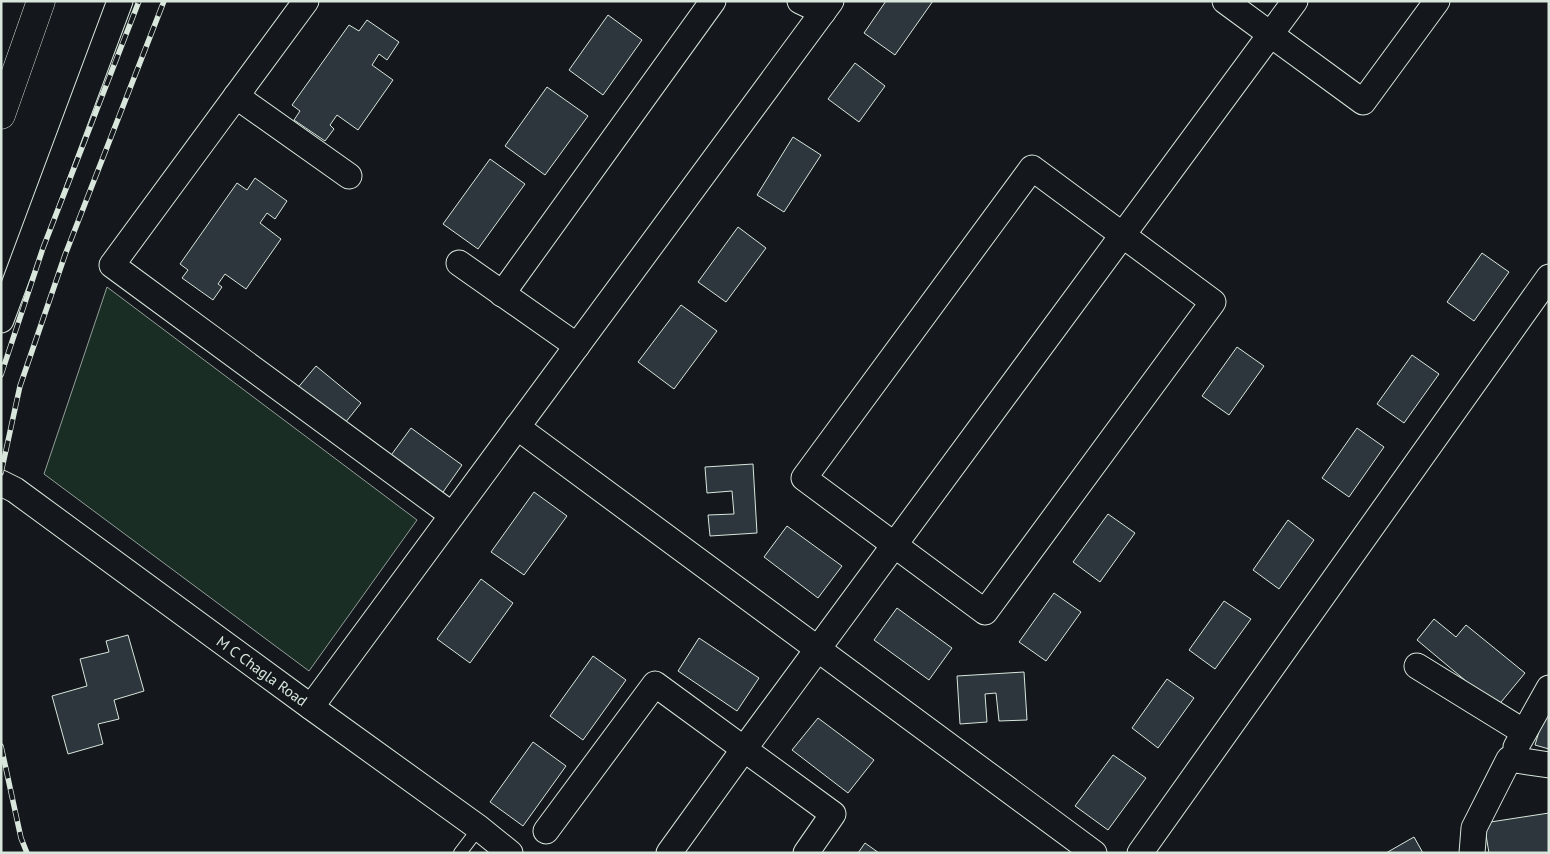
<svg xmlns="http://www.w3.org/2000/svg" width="1550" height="854" font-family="'PT Sans',sans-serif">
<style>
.green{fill:#1a2d24;stroke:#939e99}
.building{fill:#2c363c;stroke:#d8e6dc}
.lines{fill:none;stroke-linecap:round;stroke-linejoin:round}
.lane-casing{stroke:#d8e6dc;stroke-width:14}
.street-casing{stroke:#d8e6dc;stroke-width:27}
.highway-casing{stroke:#d8e6dc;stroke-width:29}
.lane{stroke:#14181c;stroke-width:12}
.street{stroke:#14181c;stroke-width:25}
.highway{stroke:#14181c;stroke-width:28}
.rail-casing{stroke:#d8e6dc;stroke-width:5.5}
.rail{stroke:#14181c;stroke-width:4;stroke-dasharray:11;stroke-linecap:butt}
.labels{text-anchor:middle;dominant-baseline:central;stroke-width:4;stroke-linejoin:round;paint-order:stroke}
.street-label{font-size:15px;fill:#d8e6dc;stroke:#14181c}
</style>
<rect width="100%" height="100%" fill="#14181c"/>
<!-- green -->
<path class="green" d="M107 287 417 520 309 671 44 474Z"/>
<!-- building -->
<g class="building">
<path d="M886 1H933L895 55 864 33Z"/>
<path d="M608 15 642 40 603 95 569 70Z"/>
<path d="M367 20 399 42 387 60 379 54 372 65 393 80 358 130 337 115 330 125 334 129 325 141 294 120 300 111 292 105 349 25 359 31Z"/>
<path d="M855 63 885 86 859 122 828 99Z"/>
<path d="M547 87 588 116 545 175 505 146Z"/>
<path d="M793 137 821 155 784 212 757 195Z"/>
<path d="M490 159 525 184 478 249 443 224Z"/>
<path d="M255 178 287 201 275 219 267 213 260 223 281 239 246 289 225 274 218 284 222 287 213 300 182 278 188 270 180 264 237 183 247 190Z"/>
<path d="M738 227 766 248 726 302 698 282Z"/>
<path d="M1482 253 1509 272 1474 321 1447 302Z"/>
<path d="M681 305 717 331 674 389 638 362Z"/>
<path d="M1237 347 1264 366 1229 415 1202 396Z"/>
<path d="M1412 355 1439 374 1404 423 1377 404Z"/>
<path d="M316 366 361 403 341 428 296 390Z"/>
<path d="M411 428 462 465 441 495 389 458Z"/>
<path d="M1357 428 1384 447 1349 497 1322 478Z"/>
<path d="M753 464 757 533 710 536 708 515 734 514 732 491 707 493 705 467Z"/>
<path d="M534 492 567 516 524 575 491 552Z"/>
<path d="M1108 514 1135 533 1100 582 1073 562Z"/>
<path d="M1288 520 1314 540 1279 589 1253 570Z"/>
<path d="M787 526 842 566 818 598 764 557Z"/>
<path d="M481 579 513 603 470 663 437 639Z"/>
<path d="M1054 593 1081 612 1046 661 1019 642Z"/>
<path d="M1224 601 1251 619 1215 669 1189 650Z"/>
<path d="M897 608 952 648 929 680 874 640Z"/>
<path d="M1434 619 1456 637 1466 625 1525 673 1497 707 1417 640Z"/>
<path d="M128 635 144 691 114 700 119 719 98 724 103 744 68 754 52 696 87 686 80 659 109 652 106 641Z"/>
<path d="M699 638 759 678 737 711 678 671Z"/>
<path d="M593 656 626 680 583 740 550 716Z"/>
<path d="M1024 672 1027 720 999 721 996 693 985 694 987 722 960 724 957 676Z"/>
<path d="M1167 679 1194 698 1158 748 1132 728Z"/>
<path d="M1549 698V749L1535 745Z"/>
<path d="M818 718 874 760 848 793 792 750Z"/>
<path d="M533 742 566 766 523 826 490 802Z"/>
<path d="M1113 755 1146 778 1108 830 1075 806Z"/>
<path d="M1549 813V853H1489L1484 823Z"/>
<path d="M1414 837 1423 853H1386Z"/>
<path d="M865 843 879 853H858Z"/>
</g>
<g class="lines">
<defs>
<path id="lane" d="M460 853 479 828"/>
<g id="street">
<path d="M306 1 112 265 452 515"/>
<path d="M800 1 823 12"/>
<path d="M1225 1 1363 102 1437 1"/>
<path d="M236 96 349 176"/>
<path d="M1032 168 1213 302 985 612 804 478Z"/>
<path d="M459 263 577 346"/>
<path d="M502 294 713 1"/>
<path d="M1 320 120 1"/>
<path d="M517 427 1094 853"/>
<path d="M1 483 15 490 311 707 479 828 510 853"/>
<path d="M1417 666 1524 732"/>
<path d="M311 707 831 1"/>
<path d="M1516 747 1549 688"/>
<path d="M546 831 655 684 833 814 806 853"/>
<path d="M669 853 744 749 1295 1"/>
<path d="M1140 853 1549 277"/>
<path d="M1472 853 1474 828 1509 759 1549 765"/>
</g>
<path id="highway" d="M1 115 41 1"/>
</defs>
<!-- lane casing -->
<use href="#lane" class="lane-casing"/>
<!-- street casing -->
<use href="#street" class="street-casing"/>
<!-- highway casing -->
<use href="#highway" class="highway-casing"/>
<!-- lane -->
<use href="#lane" class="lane"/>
<!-- street -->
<use href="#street" class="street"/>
<!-- highway -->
<use href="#highway" class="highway"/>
<defs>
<g id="rail">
<path d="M1 375 43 248 139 1"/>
<path d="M1 473 20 386 65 255 164 1"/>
<path d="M1 746 21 838 27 853"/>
</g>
</defs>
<!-- rail casing -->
<use href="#rail" class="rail-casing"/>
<!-- rail -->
<use href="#rail" class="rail"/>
</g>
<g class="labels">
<!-- street labels -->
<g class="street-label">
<text transform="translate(262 671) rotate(36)">M C Chagla Road</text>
</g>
</g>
<!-- border -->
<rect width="1550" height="854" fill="none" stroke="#d8e6dc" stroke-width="5"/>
</svg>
